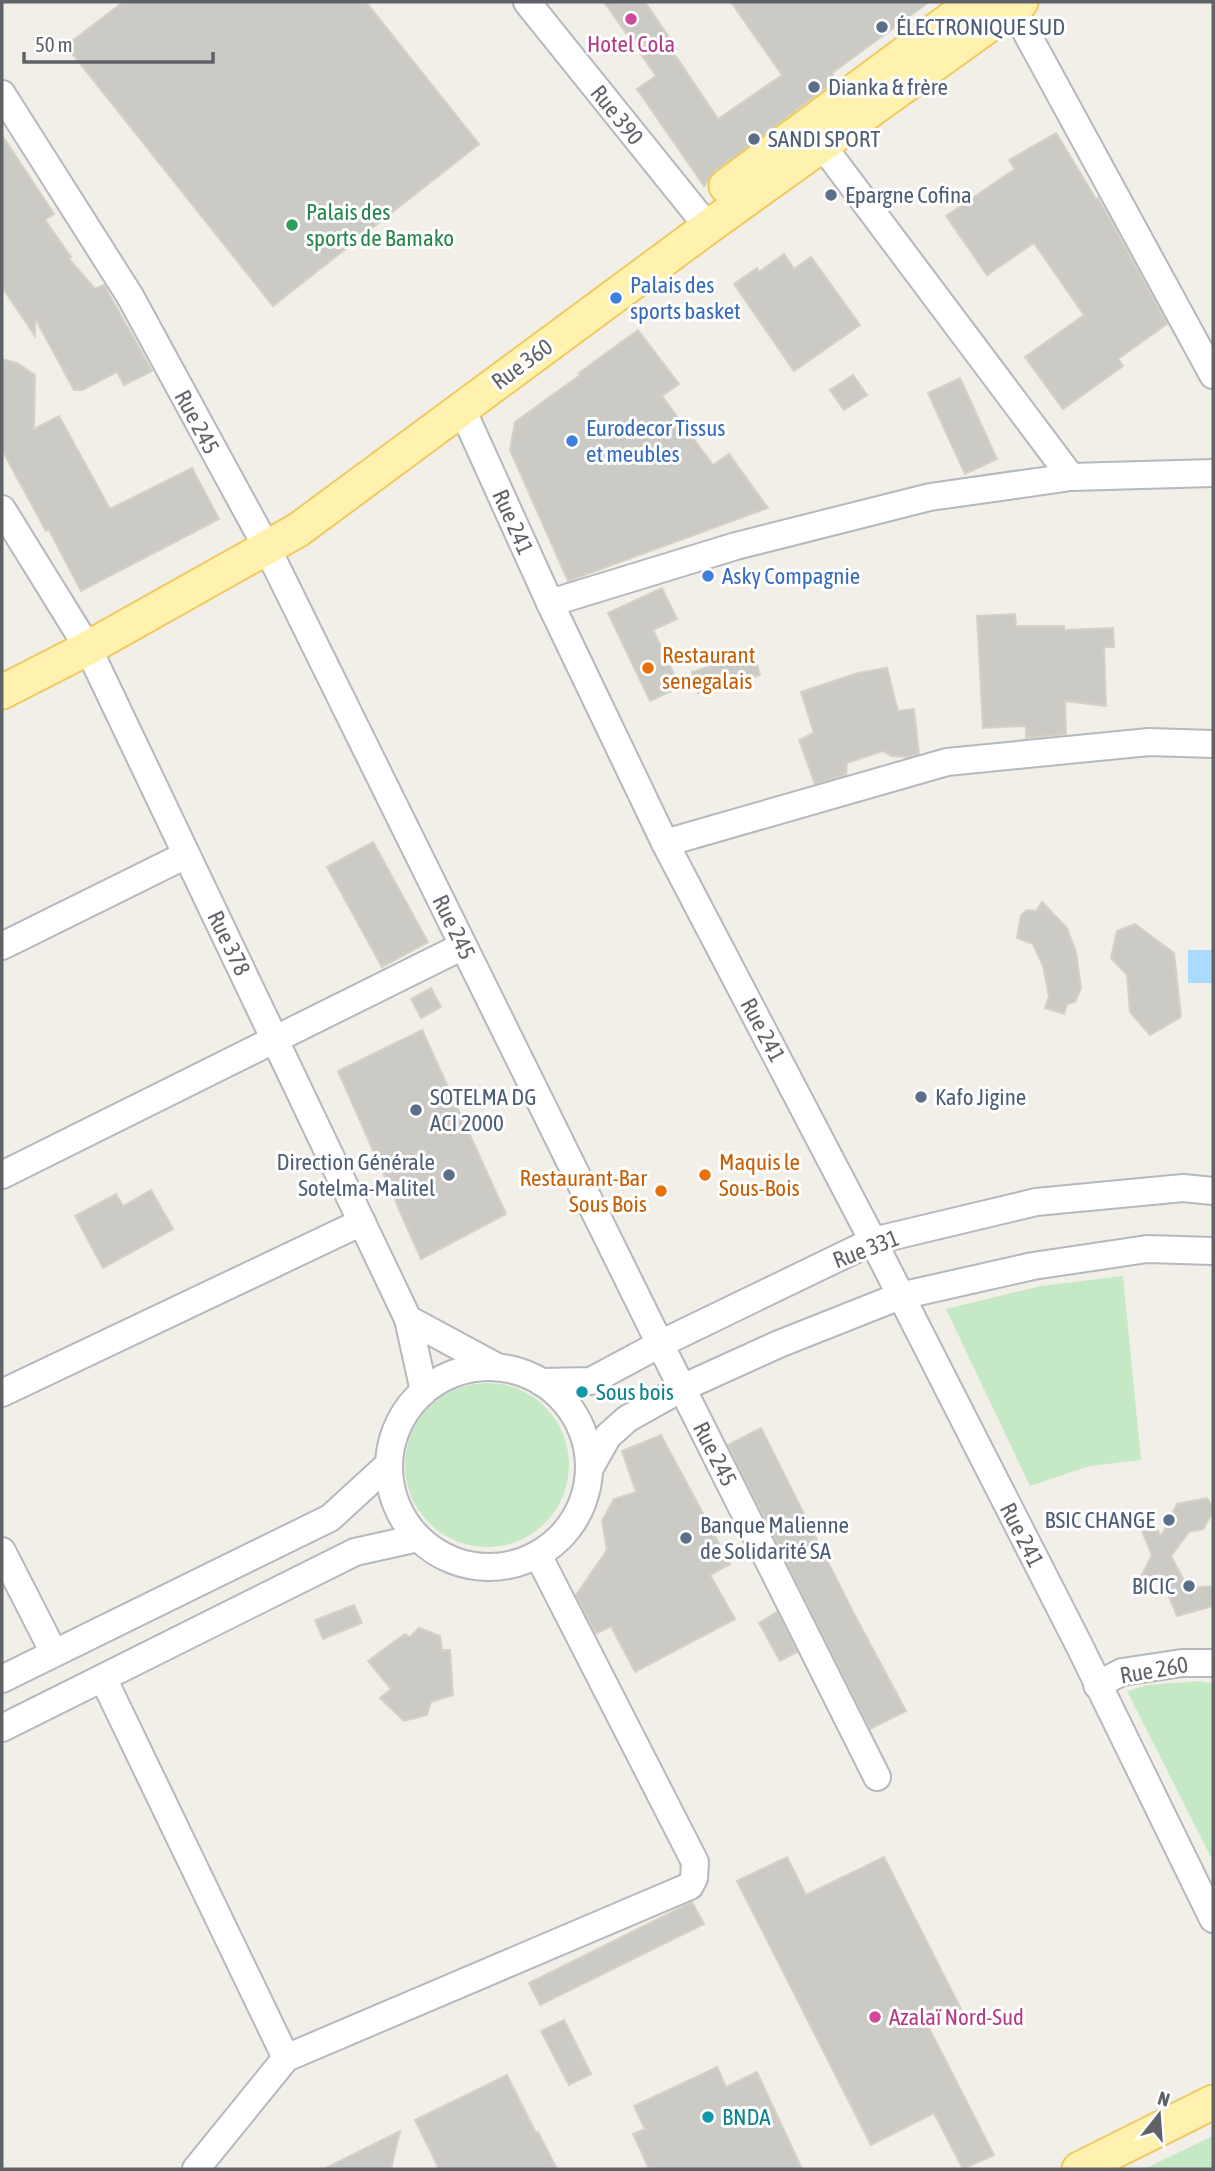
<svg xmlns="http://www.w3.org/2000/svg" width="1215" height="2171" font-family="'Asap Condensed',sans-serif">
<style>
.green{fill:#c5e8c5}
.water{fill:#aadaff}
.building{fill:#cccac5;stroke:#d6d1c6;stroke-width:2}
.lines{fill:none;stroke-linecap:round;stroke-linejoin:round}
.minor-casing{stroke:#b5b8bc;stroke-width:30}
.major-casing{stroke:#f2c960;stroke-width:37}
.minor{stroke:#fff;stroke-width:26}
.major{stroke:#fff2af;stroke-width:33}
.hotel-dot{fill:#d1479c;stroke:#fff;stroke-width:2.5}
.service-dot{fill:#5c6f8a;stroke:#fff;stroke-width:2.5}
.leisure-dot{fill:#2e9e5b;stroke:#fff;stroke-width:2.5}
.shop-dot{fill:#3f7fe0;stroke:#fff;stroke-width:2.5}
.food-dot{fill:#e8710a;stroke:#fff;stroke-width:2.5}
.culture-dot{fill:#0f9aa8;stroke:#fff;stroke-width:2.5}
.labels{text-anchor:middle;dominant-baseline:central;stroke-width:6;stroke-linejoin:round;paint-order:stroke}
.service-label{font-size:23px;fill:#4e5e75;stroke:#fff;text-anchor:start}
.hotel-label{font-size:23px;fill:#b23c85;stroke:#fff}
.street-label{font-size:23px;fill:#5f6368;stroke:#fff}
.leisure-label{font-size:23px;fill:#27864d;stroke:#fff;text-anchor:start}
.shop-label{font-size:23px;fill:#366cbe;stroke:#fff;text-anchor:start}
.food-label{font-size:23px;fill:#c56008;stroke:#fff;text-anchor:start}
.culture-label{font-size:23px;fill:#0d838f;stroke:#fff;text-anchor:start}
</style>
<rect width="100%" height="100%" fill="#f1efe8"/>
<!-- green -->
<g class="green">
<path d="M1123 1276 1141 1460 1089 1466 1030 1486 946 1309 1041 1286Z"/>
<circle cx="487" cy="1465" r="82"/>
<path d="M1201 1681 1213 1684V1861L1127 1691 1147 1685Z"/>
<path d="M1213 2136V2169H1144Z"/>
</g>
<!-- water -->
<rect class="water" x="1188" y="950" width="25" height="33"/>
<!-- building -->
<g class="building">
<path d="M123 2H366L479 144 273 306 66 46Z"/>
<path d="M604 2H645L677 49 673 52 718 119 782 75 731 2H929L832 73 836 80 715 171 704 186 637 89 656 76Z"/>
<path d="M1056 133 1096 199 1098 198 1167 324 1118 359 1123 366 1063 409 1025 357 1084 315 1034 243 987 275 946 216 1015 169 1009 160Z"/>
<path d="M2 135 54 214 45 220 71 257 69 259 95 289 104 285 152 371 124 385 117 372 82 390H74L35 318V336L2 287Z"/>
<path d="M784 254 794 269 811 257 860 325 794 371 734 284 757 268 759 272Z"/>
<path d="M638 330 679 384 662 396 713 465 729 454 768 508 568 581 510 450 515 422 580 375 579 373Z"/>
<path d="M2 359 17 363 35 375 34 429 59 416 110 509 192 468 219 519 81 591 49 530 46 531 2 450Z"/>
<path d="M853 375 867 395 844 410 830 390Z"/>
<path d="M960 378 997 459 965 474 928 393Z"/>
<path d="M662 588 677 619 653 630 680 687 650 701 608 613Z"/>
<path d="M1015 614 1016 626H1064V630L1113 628 1114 647H1104L1106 706 1065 701 1066 734 1026 738V726L983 728 977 616Z"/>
<path d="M754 653 760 675 698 693 692 672Z"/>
<path d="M887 668 898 711 914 709 919 754 907 757 891 756 883 751 847 763 846 775 815 784 799 740 814 733 801 692 858 673Z"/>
<path d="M373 842 428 942 382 967 327 867Z"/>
<path d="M1042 902 1067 928 1076 952 1081 988 1075 1002 1067 1004 1064 1014 1045 1008 1049 996 1043 966 1033 944 1017 938 1021 915 1027 910 1036 911Z"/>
<path d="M1135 924 1174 953 1181 1017 1150 1035 1130 1012 1127 975 1111 958 1117 931Z"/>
<path d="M431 988 441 1007 421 1018 411 999Z"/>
<path d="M422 1030 506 1214 421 1259 338 1071Z"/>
<path d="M151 1190 173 1229 103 1268 75 1216 116 1194 123 1206Z"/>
<path d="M761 1428 852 1610 906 1711 870 1729 728 1445Z"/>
<path d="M661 1435 730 1564 710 1575 735 1619 635 1672 611 1626 596 1634 576 1595 607 1550 602 1521 614 1499 636 1492 622 1451Z"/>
<path d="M1207 1498 1213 1506V1512L1203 1529 1189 1532 1171 1556 1188 1588 1213 1586V1606L1177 1616 1159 1572 1147 1587 1138 1582 1152 1555 1142 1531 1155 1525 1161 1537 1177 1504Z"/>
<path d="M354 1605 362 1623 323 1639 315 1620Z"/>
<path d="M777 1612 797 1652 780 1661 759 1623Z"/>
<path d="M419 1628 440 1636 442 1650H450L453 1695 431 1702 427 1715 404 1721 380 1698 391 1689 368 1661 405 1634 410 1637Z"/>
<path d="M787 1857 806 1895 884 1857 961 2009 928 2026 994 2155 963 2169 934 2113 871 2145 737 1881Z"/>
<path d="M692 1902 704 1924 540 2005 529 1983Z"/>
<path d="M564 2020 591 2074 569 2085 541 2031Z"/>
<path d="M717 2067 726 2087 757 2072 802 2169H649L633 2134 645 2129 634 2106Z"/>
<path d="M507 2075 536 2133 538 2132 557 2169H439L415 2120Z"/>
<path d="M400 2131 391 2169H324Z"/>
</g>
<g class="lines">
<defs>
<g id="minor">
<path d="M527 2 708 227"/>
<path d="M1013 8 1213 375"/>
<path d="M2 94 130 296 266 546 660 1344 877 1777"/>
<path d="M822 145 1071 477"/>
<path d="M462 409 550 603 665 843 873 1241 1079 1645 1213 1919"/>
<path d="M2 509 88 648 408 1319 424 1391"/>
<path d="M550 603 736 546 930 497 1071 477 1213 473"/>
<path d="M665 843 947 762 1149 742 1213 744"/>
<path d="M2 946 186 855"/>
<path d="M2 1175 463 946"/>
<path d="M408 1319 497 1367"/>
<circle cx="489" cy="1467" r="100"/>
<path d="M541 1382 591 1381 660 1344 873 1241 1036 1202 1183 1188 1213 1191"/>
<path d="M2 1393 362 1222"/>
<path d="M590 1468 608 1436 627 1419 682 1388 779 1344 900 1296 1033 1266 1147 1249 1213 1251"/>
<path d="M2 1551 54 1653"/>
<path d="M103 1678 286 2058"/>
<path d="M2 1679 330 1518 389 1464"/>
<path d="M1097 1685 1122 1672 1182 1663H1213"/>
<path d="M2 1728 355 1552 418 1538"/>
<path d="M196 2169 286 2058 690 1886 694 1878 695 1862 538 1555"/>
</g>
<g id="major">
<path d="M726 186 974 2"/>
<path d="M2 692 88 648 298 530 708 227 1021 2"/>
<path d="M1079 2169 1213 2102"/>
</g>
</defs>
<!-- minor casing -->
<use href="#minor" class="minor-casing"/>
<!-- major casing -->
<use href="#major" class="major-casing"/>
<!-- minor -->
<use href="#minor" class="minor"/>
<!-- major -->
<use href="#major" class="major"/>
</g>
<!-- markers -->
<g class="hotel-dot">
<circle cx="631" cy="19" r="7"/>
<circle cx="875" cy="2017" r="7"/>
</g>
<g class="service-dot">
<circle cx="882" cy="27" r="7"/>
<circle cx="814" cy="87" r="7"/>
<circle cx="754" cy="139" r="7"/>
<circle cx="831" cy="195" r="7"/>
<circle cx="921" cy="1097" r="7"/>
<circle cx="416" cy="1110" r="7"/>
<circle cx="449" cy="1175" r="7"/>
<circle cx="1169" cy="1520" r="7"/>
<circle cx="686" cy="1538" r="7"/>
<circle cx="1189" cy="1586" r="7"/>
</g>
<circle class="leisure-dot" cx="292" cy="225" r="7"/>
<g class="shop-dot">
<circle cx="616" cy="298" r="7"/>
<circle cx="572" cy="441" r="7"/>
<circle cx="708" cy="576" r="7"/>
</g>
<g class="food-dot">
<circle cx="648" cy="668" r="7"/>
<circle cx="705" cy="1175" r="7"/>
<circle cx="661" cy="1191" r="7"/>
</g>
<g class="culture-dot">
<circle cx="582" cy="1392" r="7"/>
<circle cx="708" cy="2117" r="7"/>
</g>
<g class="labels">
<!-- service labels -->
<g class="service-label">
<text x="896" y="27">ÉLECTRONIQUE SUD</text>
<text x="828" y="87">Dianka &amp; frère</text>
<text x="768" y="139">SANDI SPORT</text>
<text x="845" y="195">Epargne Cofina</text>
<text x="430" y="1097">SOTELMA DG<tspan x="430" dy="26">ACI 2000</tspan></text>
<text x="935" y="1097">Kafo Jigine</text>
<text x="435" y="1162" text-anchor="end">Direction Générale<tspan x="435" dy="26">Sotelma-Malitel</tspan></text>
<text x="1155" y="1520" text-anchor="end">BSIC CHANGE</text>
<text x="700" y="1525">Banque Malienne<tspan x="700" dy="26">de Solidarité SA</tspan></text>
<text x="1175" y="1586" text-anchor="end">BICIC</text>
</g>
<!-- hotel labels -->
<g class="hotel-label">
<text x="631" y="44">Hotel Cola</text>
<text x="889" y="2017" text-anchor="start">Azalaï Nord-Sud</text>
</g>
<!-- street labels -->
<g class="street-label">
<text transform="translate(617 115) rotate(51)">Rue 390</text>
<text transform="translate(522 364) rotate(-36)">Rue 360</text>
<text transform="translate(197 422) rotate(62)">Rue 245</text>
<text transform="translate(513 522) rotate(66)">Rue 241</text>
<text transform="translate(454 927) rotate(64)">Rue 245</text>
<text transform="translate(229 943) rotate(64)">Rue 378</text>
<text transform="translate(763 1030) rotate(62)">Rue 241</text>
<text transform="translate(866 1249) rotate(-21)">Rue 331</text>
<text transform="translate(715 1454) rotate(63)">Rue 245</text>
<text transform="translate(1022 1535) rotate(63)">Rue 241</text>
<text transform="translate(1154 1670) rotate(-10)">Rue 260</text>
</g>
<!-- leisure labels -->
<g class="leisure-label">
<text x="306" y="212">Palais des<tspan x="306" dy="26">sports de Bamako</tspan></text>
</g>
<!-- shop labels -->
<g class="shop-label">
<text x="630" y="285">Palais des<tspan x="630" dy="26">sports basket</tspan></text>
<text x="586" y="428">Eurodecor Tissus<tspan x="586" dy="26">et meubles</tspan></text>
<text x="722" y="576">Asky Compagnie</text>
</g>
<!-- food labels -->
<g class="food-label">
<text x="662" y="655">Restaurant<tspan x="662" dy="26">senegalais</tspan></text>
<text x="719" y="1162">Maquis le<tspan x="719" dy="26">Sous-Bois</tspan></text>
<text x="647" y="1178" text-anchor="end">Restaurant-Bar<tspan x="647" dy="26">Sous Bois</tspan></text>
</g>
<!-- culture labels -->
<g class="culture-label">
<text x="596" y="1392">Sous bois</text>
<text x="722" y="2117">BNDA</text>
</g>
</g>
<!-- border -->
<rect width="1215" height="2171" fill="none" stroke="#5f6368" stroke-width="7"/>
<!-- north arrow -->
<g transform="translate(1159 2115) rotate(17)" stroke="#ffffff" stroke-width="5" paint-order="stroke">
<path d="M0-5L12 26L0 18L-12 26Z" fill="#5f6368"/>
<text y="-10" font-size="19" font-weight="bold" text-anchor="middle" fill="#5f6368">N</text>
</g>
<!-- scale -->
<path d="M24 52v10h189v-10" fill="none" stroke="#5f6368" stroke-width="3.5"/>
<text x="35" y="52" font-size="21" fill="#5f6368" stroke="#ffffff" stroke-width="5" paint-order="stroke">50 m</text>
</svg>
